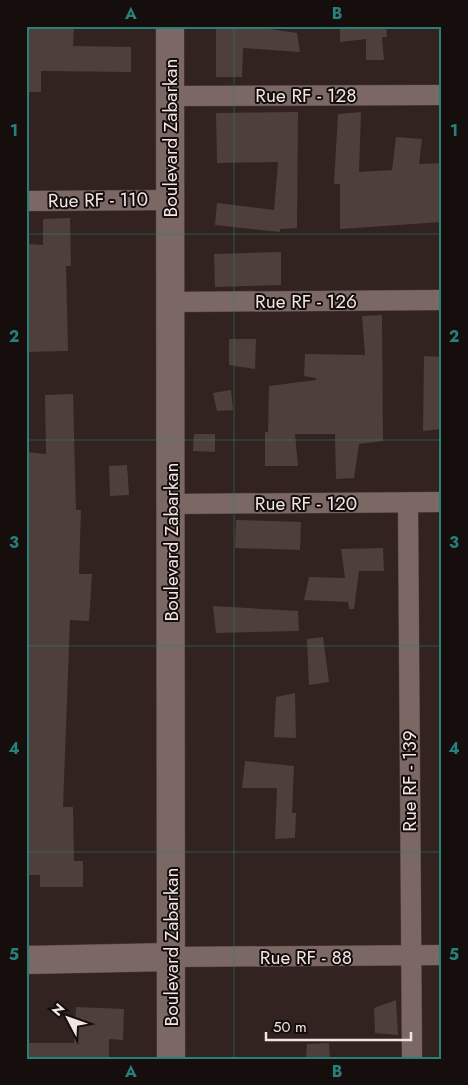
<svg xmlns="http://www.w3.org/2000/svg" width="468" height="1085" font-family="Jost,sans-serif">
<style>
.building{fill:#4f3f3b}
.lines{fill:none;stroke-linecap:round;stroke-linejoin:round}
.street-casing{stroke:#4e403e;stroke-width:21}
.secondary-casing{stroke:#4e403e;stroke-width:29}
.street{stroke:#7b6864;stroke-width:20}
.secondary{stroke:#7b6864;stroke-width:28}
.grid{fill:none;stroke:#26817a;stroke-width:1;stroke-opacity:0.55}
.labels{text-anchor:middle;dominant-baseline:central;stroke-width:4;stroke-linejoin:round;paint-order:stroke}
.street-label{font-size:19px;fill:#f1e6e4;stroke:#150e0d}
.neatline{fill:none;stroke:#26817a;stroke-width:2}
.grid-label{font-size:16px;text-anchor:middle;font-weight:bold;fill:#26817a}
</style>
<rect width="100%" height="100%" fill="#322320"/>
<!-- building -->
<g class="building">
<path d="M26 26H74L73 46 131 47V72L41 71V92H26Z"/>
<path d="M216 26H248L297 33 300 52 243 48 242 77H216Z"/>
<path d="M340 26H386L387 37H382L384 60H366V39L340 42Z"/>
<path d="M298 112 297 228 280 229V232L215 225 217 203 274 210 278 162 217 163 216 113Z"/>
<path d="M361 112 359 172 392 170 396 137 422 139 419 164 442 163V222L340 229V184H334L338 114Z"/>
<path d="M70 218 71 266H66L68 351 26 352V244L43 245V219Z"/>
<path d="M281 252V285L215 287 214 254Z"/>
<path d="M382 315 383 441 359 444 354 478 336 479 335 434H295L298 466H265V432H268L269 386 316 380V378L304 376 305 354 365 355 362 316Z"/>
<path d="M229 339H256L255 369 229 365Z"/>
<path d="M424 356 442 357V396H439L441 429 423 431Z"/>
<path d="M231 390 233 410 217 411 213 393Z"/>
<path d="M73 394 76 510H81L79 574H92L89 621 70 620 63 807H73L74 861H83V887H40V875H26V452L46 454 45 395Z"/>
<path d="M194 434H215V452L193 451Z"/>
<path d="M127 465 129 495 110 496 109 466Z"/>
<path d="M236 520 301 522 300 550 235 548Z"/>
<path d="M383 548 384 571H359L354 609H349L348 602 304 600 309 577 345 578 341 549Z"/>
<path d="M213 606 298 611 299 631 216 633Z"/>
<path d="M323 637 329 682 309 685 307 639Z"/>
<path d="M295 693 296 738 274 737 276 697Z"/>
<path d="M245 761 294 766 292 813H296L295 838 275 839 277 788H242Z"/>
<path d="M396 1000 398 1035 375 1033 374 1008Z"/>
<path d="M76 1007 124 1009 123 1040 109 1039V1059H26V1043H74Z"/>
<path d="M329 1043 330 1059H306L307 1044Z"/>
</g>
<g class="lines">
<defs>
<g id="street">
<path d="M170 96 442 95"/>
<path d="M26 201 170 200"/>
<path d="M170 302 442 300"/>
<path d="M408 503 412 1059"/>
<path d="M171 504 442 502"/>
<path d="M171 957 442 955"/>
</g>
<g id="secondary">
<path d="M170 26 171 1059"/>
<path d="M26 960 171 957"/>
</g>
</defs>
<!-- street casing -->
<use href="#street" class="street-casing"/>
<!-- secondary casing -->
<use href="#secondary" class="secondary-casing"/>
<!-- street -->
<use href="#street" class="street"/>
<!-- secondary -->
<use href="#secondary" class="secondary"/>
</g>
<!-- grid -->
<path class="grid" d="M234 26V1059M26 234H442M26 440H442M26 646H442M26 852H442"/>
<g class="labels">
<!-- street labels -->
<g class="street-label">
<text x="306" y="95">Rue RF - 128</text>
<text transform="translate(170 138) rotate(-90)">Boulevard Zabarkan</text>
<text transform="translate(98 200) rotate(-1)">Rue RF - 110</text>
<text x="306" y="301">Rue RF - 126</text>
<text x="306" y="503">Rue RF - 120</text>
<text transform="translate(171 542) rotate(-90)">Boulevard Zabarkan</text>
<text transform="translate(409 781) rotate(-90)">Rue RF - 139</text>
<text transform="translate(171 947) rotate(-90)">Boulevard Zabarkan</text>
<text x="306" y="957">Rue RF - 88</text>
</g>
</g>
<!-- border -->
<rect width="468" height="1085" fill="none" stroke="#150e0d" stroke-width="55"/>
<!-- north arrow -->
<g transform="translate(68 1018) rotate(311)" stroke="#150e0d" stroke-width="4" paint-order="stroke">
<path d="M0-4L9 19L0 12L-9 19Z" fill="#f1e6e4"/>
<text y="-8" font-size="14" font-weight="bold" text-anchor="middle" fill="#f1e6e4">N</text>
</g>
<!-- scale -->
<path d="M266 1032v8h145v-8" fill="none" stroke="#f1e6e4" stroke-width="2.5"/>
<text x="273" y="1032" font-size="15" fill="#f1e6e4" stroke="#150e0d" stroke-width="4" paint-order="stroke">50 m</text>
<rect x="28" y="28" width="412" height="1030" class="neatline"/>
<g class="grid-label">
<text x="131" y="19">A</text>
<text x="337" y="19">B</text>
<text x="14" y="136">1</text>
<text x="454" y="136">1</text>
<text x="14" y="342">2</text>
<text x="454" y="342">2</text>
<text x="14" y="548">3</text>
<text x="454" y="548">3</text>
<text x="14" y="754">4</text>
<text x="454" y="754">4</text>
<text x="14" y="960">5</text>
<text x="454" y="960">5</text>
<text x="131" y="1077">A</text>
<text x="337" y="1077">B</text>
</g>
</svg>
